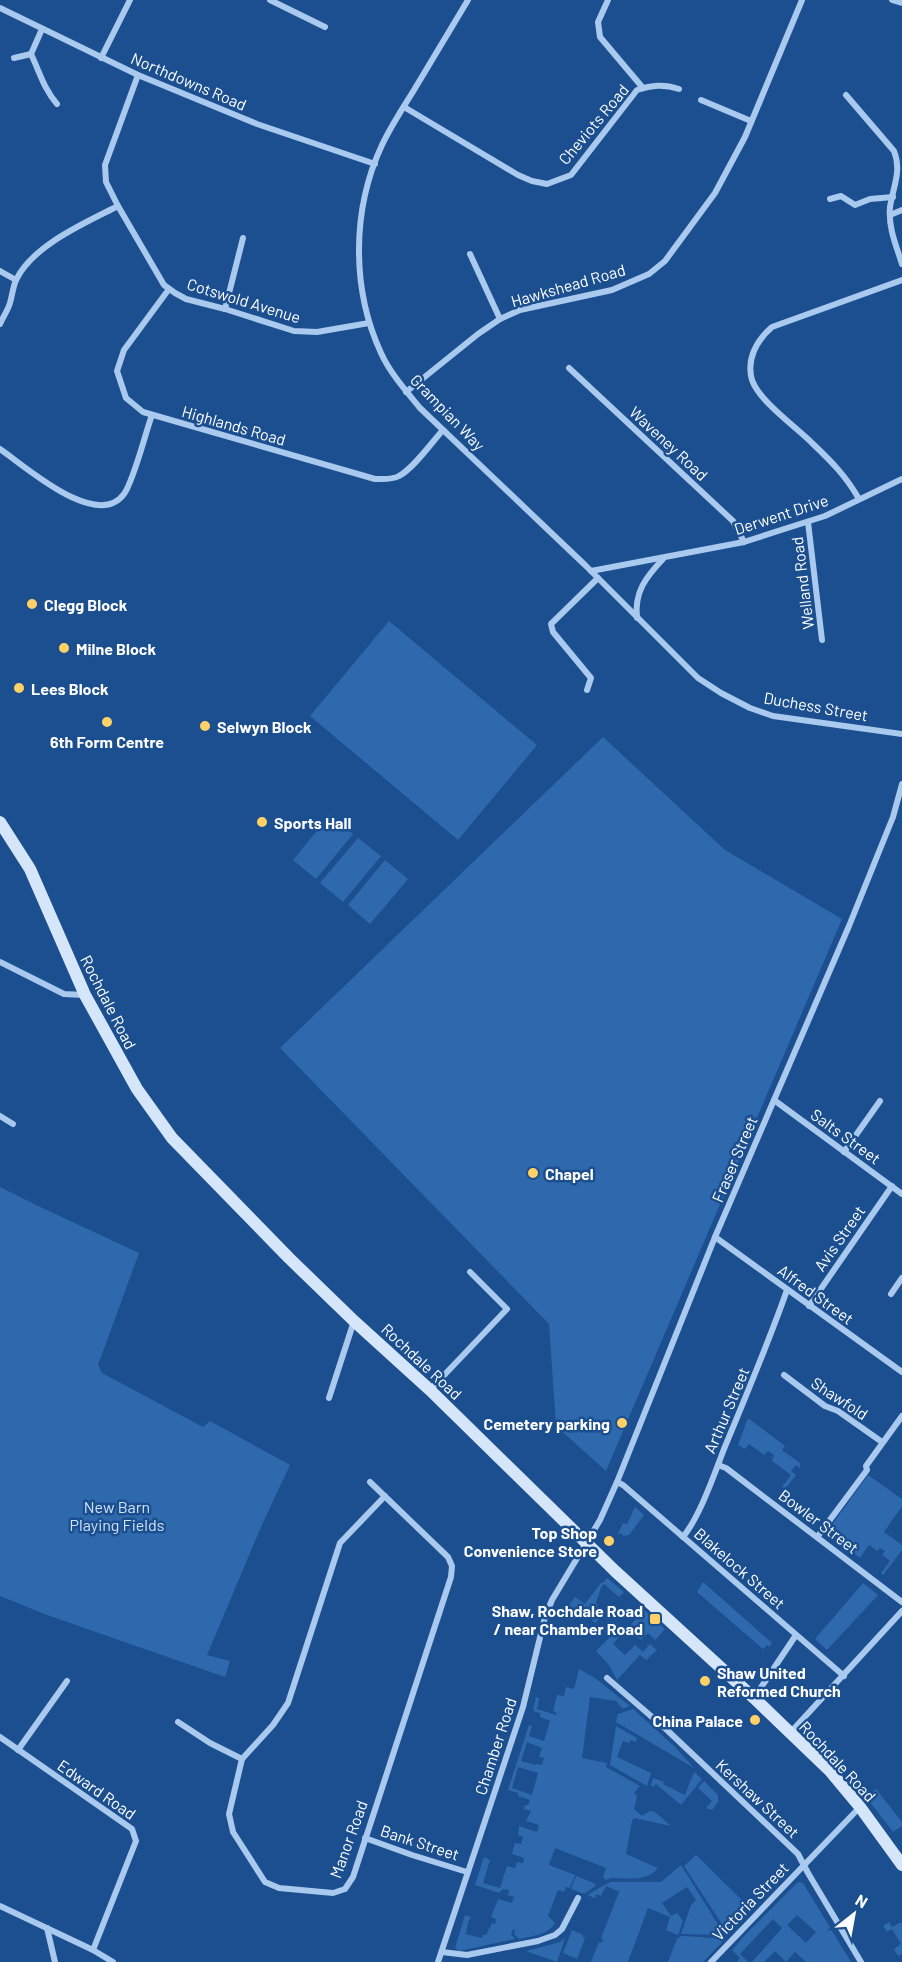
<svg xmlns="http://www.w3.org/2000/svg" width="902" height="1962" font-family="Barlow,sans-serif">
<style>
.green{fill:#2e69ad;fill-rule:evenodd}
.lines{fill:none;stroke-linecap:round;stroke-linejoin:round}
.street{stroke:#a9c9ee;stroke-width:6}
.secondary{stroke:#d6e6fa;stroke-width:12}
.poi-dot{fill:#ffd166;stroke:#1b4f8f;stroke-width:2}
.labels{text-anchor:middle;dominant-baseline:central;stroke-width:5;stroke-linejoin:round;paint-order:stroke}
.street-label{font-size:16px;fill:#fff;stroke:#1b4f8f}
.poi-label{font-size:16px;font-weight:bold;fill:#fff;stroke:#1b4f8f;text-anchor:start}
.park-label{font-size:16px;fill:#cfe3fa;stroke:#1b4f8f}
</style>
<rect width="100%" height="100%" fill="#1b4f8f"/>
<!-- green -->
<g class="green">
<path d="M389 621 537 745 458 840 310 716Z"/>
<path d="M603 737 725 850 842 919 606 1471 556 1426 549 1324 280 1048Z"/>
<path d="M330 815 353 834 316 879 293 860Z"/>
<path d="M358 838 381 856 343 902 320 883Z"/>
<path d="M385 860 408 879 370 924 348 905Z"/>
<path d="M0 1187 34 1204 139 1253 98 1365 102 1373 203 1427 210 1421 290 1465 261 1527 207 1655 230 1661 225 1677 47 1615 0 1596Z"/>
<path d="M748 1418 785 1446 782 1450 800 1463V1468L796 1465 791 1471 796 1475 785 1489 782 1487 791 1475 772 1461 774 1455 768 1451 764 1455 749 1444 745 1449 738 1445Z"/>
<path d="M868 1475 902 1499V1506L884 1532 902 1545V1550L883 1575 881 1573 890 1561 882 1555 885 1551 880 1548 877 1551 869 1545 860 1558 826 1533Z"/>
<path d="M635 1507 644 1515 629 1535 624 1536 620 1533 617 1536 623 1523 627 1524Z"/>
<path d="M607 1578 624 1592 619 1597 604 1584 601 1588 596 1603 598 1605 596 1608 600 1613 603 1610 606 1612 595 1623 591 1619 593 1610 586 1609 584 1616 569 1605 575 1597 585 1604 601 1583H603Z"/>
<path d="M703 1582 772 1643 769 1647 767 1645 763 1649 697 1592Z"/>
<path d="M863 1583 878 1595 827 1650 815 1639Z"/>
<path d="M644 1610 665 1629 655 1640 648 1633 641 1640 636 1636 640 1632 636 1628 632 1632 628 1628Z"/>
<path d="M616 1622 620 1626 615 1631 620 1636 613 1644 625 1655 635 1645 643 1652 650 1644 657 1650 646 1660 640 1655 617 1680 609 1665 596 1651 610 1637 602 1630 607 1624 611 1627Z"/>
<path d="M579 1669 595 1678 630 1706 623 1709 616 1701 590 1697 582 1758 607 1763 606 1767 640 1786 634 1793 637 1796 634 1809 642 1816 650 1811 655 1812 671 1826 634 1818 632 1821 626 1854 658 1868C647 1882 628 1878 611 1878L606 1880 603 1877 606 1868 555 1848 549 1865 575 1875 570 1888 566 1887 564 1892 558 1890 548 1916 555 1923C548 1935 532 1936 519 1939L514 1934 515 1930 513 1929 511 1934 515 1939 459 1951 455 1948 465 1915 471 1917 468 1922 466 1934 482 1938 483 1935H486L492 1923 495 1924 496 1919 491 1917 498 1899 512 1903 514 1897 508 1895 509 1890 503 1889 499 1893 475 1885 484 1857 490 1860 483 1883 500 1888 507 1866 515 1868 517 1862 523 1863 524 1858 512 1854 515 1843 521 1844 523 1837 518 1835 519 1826 537 1832 539 1825 526 1821 531 1811 524 1809 525 1805H528L530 1800 518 1796V1793L508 1790 529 1725 532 1726 529 1736 544 1741 550 1721 540 1717V1713L533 1711 536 1697 539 1698 537 1709 556 1715V1712L553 1711 557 1695 564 1696 566 1687 574 1689ZM527 1742 542 1748 539 1757 544 1758 542 1765 537 1764 536 1765 521 1761ZM518 1767 538 1773 532 1795 512 1788Z"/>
<path d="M633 1709 674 1746 694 1768 616 1722 618 1714Z"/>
<path d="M616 1726 637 1738 636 1742 631 1740 629 1743 623 1741 617 1757 651 1773 647 1786 610 1765Z"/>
<path d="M694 1772 702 1779 681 1805 656 1784 653 1787 651 1785 653 1778 664 1782 663 1784 685 1795Z"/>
<path d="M704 1781 718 1795V1802L712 1810 706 1808 712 1801 698 1788Z"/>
<path d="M876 1789 902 1822V1826L893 1832 866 1797Z"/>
<path d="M696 1855 747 1905 725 1929 684 1866Z"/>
<path d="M681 1865 724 1934 722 1935 681 1934 691 1905 696 1900 687 1887 662 1903 671 1916 677 1913 683 1921 678 1935 666 1930 670 1917 648 1908 628 1962H591L599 1942 602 1943 603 1939 601 1938 619 1892H620L606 1886 601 1896 596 1894 595 1898 587 1895 610 1882H661Z"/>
<path d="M576 1876 596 1884 594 1887 584 1894 571 1889Z"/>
<path d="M798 1882 803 1883 851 1962H806L795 1952 786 1962 775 1951 764 1962H752L782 1928 773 1919 740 1954 748 1962H737L740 1958 732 1950 745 1935ZM797 1915 816 1932 806 1943 787 1925Z"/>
<path d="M889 1922 892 1927 901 1922 902 1924V1954L898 1956 894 1949 901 1944 892 1929 887 1932 883 1926Z"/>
<path d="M572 1930 583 1935V1937L585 1938 577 1959 563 1953Z"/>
<path d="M681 1936H686L725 1939 703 1962H668L677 1939Z"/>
<path d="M565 1938 557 1962 526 1951 560 1942Z"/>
</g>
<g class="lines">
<!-- street -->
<g class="street">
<path d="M270 0 325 27"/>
<path d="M468 0C450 30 432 60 414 90 403 108 391 126 382 145 352 209 351 288 381 353 390 373 406 391 420 408L585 565 698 678 721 693 750 708 773 716 902 734"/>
<path d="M608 0 598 22 600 37 643 88"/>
<path d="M892 0 902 3"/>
<path d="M0 8 138 75 257 124 375 164"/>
<path d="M42 29 31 54C40 73 44 89 57 104"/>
<path d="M14 58 31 54"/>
<path d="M101 58 130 0"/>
<path d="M138 75 105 165 106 182 118 206 164 285 175 293 186 299 225 309 294 331 317 332 369 323"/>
<path d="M846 95 894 151C902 171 893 187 890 207 888 227 896 245 902 264"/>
<path d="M701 100 751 121"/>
<path d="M404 107 518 175 532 181 547 184 571 175 637 90C652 85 664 84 679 89"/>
<path d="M830 199 841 196 855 205 870 199 893 197"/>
<path d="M890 215 902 210"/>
<path d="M470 254 500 319"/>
<path d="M0 271 16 280"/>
<path d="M169 289 124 350 117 371 126 398 143 412 375 479C383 479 392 480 399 476 413 469 432 442 443 430"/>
<path d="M225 309 243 238"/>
<path d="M0 324C3 317 8 310 10 303 12 296 13 287 16 280 33 245 85 223 118 206"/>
<path d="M569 368 733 521 744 542"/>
<path d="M406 392 478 334 500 319 520 310 612 290 649 274 665 261 715 193 745 137 802 0"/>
<path d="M0 449C25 466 97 531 124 494 134 480 145 434 152 415"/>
<path d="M859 499C846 476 831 461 812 443 796 427 759 401 752 380 746 359 757 340 772 327L902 280"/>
<path d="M808 522 822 640"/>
<path d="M591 571 744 542 825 516 902 479"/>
<path d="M637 618C634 592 646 577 663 559"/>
<path d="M587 690 591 678 553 632 551 624 598 578"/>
<path d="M0 962 64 994 84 995"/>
<path d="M774 1100 902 1194"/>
<path d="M0 1116 13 1124"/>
<path d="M844 1152 880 1101"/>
<path d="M715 1237 902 1372"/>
<path d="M891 1294 902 1278"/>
<path d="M809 1306 892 1186"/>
<path d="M784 1375 825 1406 838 1411 882 1442"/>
<path d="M430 1390 507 1309 470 1272"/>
<path d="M329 1398 354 1321"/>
<path d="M718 1465 726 1468 902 1602"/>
<path d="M370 1482 448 1557 452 1566 451 1577 353 1877 345 1889 333 1893 279 1888 265 1882 233 1832 229 1814 242 1759 273 1725 288 1703 340 1543 385 1496"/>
<path d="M617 1482 623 1485 844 1676"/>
<path d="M818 1536 867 1470 866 1466 902 1416"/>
<path d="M683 1537C700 1516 714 1475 724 1449 746 1396 768 1344 787 1290"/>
<path d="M607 1678 667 1730 798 1854 808 1873 861 1962"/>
<path d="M754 1698 796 1635"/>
<path d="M178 1722 210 1743 242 1759"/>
<path d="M790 1733 902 1611"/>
<path d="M0 1737 132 1829 136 1841 93 1950"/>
<path d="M18 1750 67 1681"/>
<path d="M365 1838 412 1855 467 1872"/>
<path d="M0 1906 93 1950 113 1962"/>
<path d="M47 1928 55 1962"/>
<path d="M442 1952 467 1955 538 1941 555 1935 562 1929 578 1898"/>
<path d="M438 1962 523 1707 545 1617 552 1600 600 1520 617 1482 715 1237 849 926 893 817 902 784"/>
<path d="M711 1962 860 1807"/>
</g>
<!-- secondary -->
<path class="secondary" d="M0 822 30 869 85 995 137 1089 172 1138 289 1258 354 1321 430 1390 615 1571 754 1698 830 1771 860 1807 902 1865"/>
</g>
<!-- markers -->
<g class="poi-dot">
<circle cx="32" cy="604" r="6"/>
<circle cx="64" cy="648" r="6"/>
<circle cx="19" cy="688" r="6"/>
<circle cx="107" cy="722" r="6"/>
<circle cx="205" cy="726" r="6"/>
<circle cx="262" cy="822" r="6"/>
<circle cx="533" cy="1173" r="6"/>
<circle cx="622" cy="1423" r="6"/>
<circle cx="609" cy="1541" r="6"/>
<rect x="649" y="1613" width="12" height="12" rx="3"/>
<circle cx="705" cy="1681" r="6"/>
<circle cx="755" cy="1720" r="6"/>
</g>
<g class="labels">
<!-- street labels -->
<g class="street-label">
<text transform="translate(189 81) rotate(23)">Northdowns Road</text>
<text transform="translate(593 124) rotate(-50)">Cheviots Road</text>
<text transform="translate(568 285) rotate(-16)">Hawkshead Road</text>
<text transform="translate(244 300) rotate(17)">Cotswold Avenue</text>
<text transform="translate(448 412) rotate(46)">Grampian Way</text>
<text transform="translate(234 425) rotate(16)">Highlands Road</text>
<text transform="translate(669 443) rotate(43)">Waveney Road</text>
<text transform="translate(781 514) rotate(-18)">Derwent Drive</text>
<text transform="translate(802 583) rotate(-97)">Welland Road</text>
<text transform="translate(816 706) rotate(10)">Duchess Street</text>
<text transform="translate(109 1002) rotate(63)">Rochdale Road</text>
<text transform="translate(846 1136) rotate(36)">Salts Street</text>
<text transform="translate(734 1159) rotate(-67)">Fraser Street</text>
<text transform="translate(839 1238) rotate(-55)">Avis Street</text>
<text transform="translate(816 1294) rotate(36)">Alfred Street</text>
<text transform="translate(422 1361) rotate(43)">Rochdale Road</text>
<text transform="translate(840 1398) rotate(33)">Shawfold</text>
<text transform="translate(726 1410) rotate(-67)">Arthur Street</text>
<text transform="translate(819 1521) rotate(37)">Bowler Street</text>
<text transform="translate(740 1568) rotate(41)">Blakelock Street</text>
<text transform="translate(495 1746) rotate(-72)">Chamber Road</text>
<text transform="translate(838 1761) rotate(47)">Rochdale Road</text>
<text transform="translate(97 1789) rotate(35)">Edward Road</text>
<text transform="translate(758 1798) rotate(43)">Kershaw Street</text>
<text transform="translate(348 1839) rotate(-70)">Manor Road</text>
<text transform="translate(420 1842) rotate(18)">Bank Street</text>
<text transform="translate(750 1901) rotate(-46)">Victoria Street</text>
</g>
<!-- poi labels -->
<g class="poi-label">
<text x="44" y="604">Clegg Block</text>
<text x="76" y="648">Milne Block</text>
<text x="31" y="688">Lees Block</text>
<text x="217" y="726">Selwyn Block</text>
<text x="107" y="741" text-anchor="middle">6th Form Centre</text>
<text x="274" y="822">Sports Hall</text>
<text x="545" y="1173">Chapel</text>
<text x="610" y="1423" text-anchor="end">Cemetery parking</text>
<text x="597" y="1532" text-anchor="end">Top Shop<tspan x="597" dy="18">Convenience Store</tspan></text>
<text x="643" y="1610" text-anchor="end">Shaw, Rochdale Road<tspan x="643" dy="18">/ near Chamber Road</tspan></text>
<text x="717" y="1672">Shaw United<tspan x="717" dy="18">Reformed Church</tspan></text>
<text x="743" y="1720" text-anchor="end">China Palace</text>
</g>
<!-- park labels -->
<g class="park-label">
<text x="117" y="1506">New Barn<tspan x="117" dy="18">Playing Fields</tspan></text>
</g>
</g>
<!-- north arrow -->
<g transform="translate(854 1914) rotate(31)" stroke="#1b4f8f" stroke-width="4.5" paint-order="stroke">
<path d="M0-4.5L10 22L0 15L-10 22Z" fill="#ffffff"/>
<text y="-9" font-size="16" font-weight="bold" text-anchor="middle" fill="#ffffff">N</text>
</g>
</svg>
